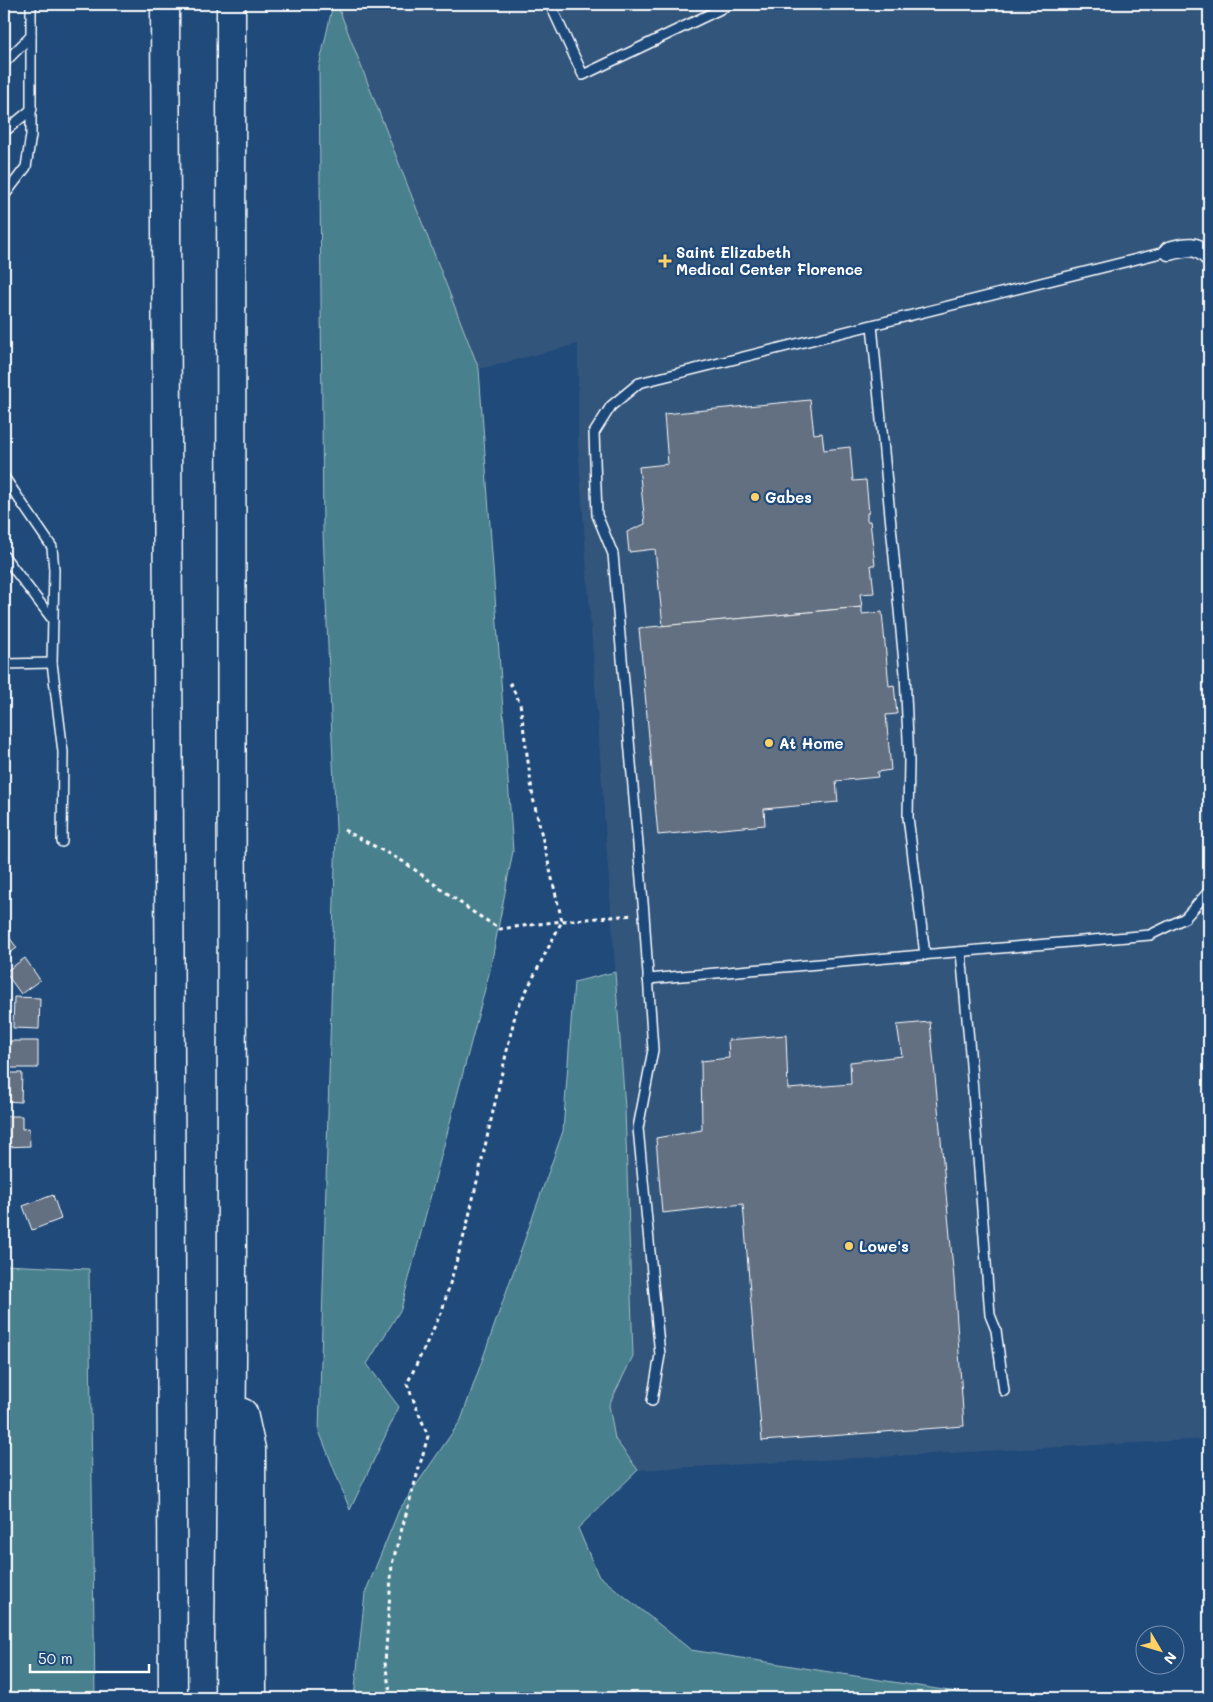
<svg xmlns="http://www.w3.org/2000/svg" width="1213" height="1702" font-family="Mali,sans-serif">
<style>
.built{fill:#33557c}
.green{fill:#4a808e;stroke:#a4c0c6}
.building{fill:#637082;stroke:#fff}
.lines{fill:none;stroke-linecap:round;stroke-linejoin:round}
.lane-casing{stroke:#fff;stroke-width:12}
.street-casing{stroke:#fff;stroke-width:21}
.highway-casing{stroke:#fff;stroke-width:31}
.path{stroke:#fff;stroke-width:3;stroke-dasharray:4 4;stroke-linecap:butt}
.lane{stroke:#1f4a7a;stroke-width:9}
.street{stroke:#1f4a7a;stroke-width:18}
.highway{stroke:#1f4a7a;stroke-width:28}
.poi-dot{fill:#ffd166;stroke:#1f4a7a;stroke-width:2}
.labels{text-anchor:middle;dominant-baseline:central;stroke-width:4.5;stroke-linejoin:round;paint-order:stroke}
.poi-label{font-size:15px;font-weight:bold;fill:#fff;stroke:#1f4a7a;text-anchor:start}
</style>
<rect width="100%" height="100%" fill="#1f4a7a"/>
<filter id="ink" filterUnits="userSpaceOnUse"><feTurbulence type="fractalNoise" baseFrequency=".02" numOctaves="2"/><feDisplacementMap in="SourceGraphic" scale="10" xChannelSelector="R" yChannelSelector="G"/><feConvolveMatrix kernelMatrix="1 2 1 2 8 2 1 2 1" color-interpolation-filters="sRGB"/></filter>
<g filter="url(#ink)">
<!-- built -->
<path class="built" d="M337 4H1209V1439L638 1470 615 1439 609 1404 633 1356 625 1108 578 445V344L479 369Z"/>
<!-- green -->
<g class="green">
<path d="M333 4H337L479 369 513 851 490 970 401 1309 367 1364 399 1407 350 1510 319 1431 336 829 323 533 319 67Z"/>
<path d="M615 972 625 1108 633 1356 609 1405 615 1439 638 1470 578 1528 598 1575 691 1650 994 1698H354L365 1593 399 1510 461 1420 563 1131 574 982Z"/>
<path d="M4 1265 89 1269 95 1698H4Z"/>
</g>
<!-- building -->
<g class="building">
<path d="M810 400 814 434 822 433 824 450 850 447 853 481 866 480 869 513H867V521H870L875 565H871L874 593 860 594 862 607 663 626 655 549 629 552 627 532 645 524 639 467 668 464 664 414Z"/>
<path d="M862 607V614L882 612 889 686 894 685 897 714 886 715 891 770 877 772 878 777 836 781 838 802 764 809 765 825 658 835 639 628Z"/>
<path d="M4 930 17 948 4 957Z"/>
<path d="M25 958 40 980 21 994 5 972Z"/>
<path d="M14 997 40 998 39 1029 13 1028Z"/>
<path d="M930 1022 954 1279 964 1426 762 1441 743 1204 662 1213 656 1138 702 1130 701 1061 729 1058 728 1040 786 1035 788 1089 851 1084 850 1062 902 1056 897 1025Z"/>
<rect x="7" y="1041" width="31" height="27"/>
<path d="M4 1073H22L21 1102 4 1101Z"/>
<path d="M4 1116H22V1129L29 1128 30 1146 4 1147Z"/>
<path d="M53 1195 61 1219 32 1230 23 1206Z"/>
</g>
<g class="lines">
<defs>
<g id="lane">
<path d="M550 4 583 75 731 4"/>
<path d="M4 63 31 36"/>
<path d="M4 132 32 109"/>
<path d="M4 196 26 167 31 135V4"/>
<path d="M872 325 905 673 909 761 908 817 925 955"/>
<path d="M4 477 52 547 54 570 52 663 63 752 62 842"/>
<path d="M4 556 53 620"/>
<path d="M4 664 52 663"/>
<path d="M961 952 970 1052 990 1315 996 1330 1004 1391"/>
<path d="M648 979 1150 935 1185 918 1209 891"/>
<path d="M652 1401 660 1355 638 1128 653 1050 644 914 613 554 597 515 594 433 611 406 639 383 1169 251"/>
</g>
<path id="street" d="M1169 251C1185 247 1196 243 1209 257"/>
<g id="highway">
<path d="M165 4 173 1698"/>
<path d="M243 1413 251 1449 252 1698"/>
<path d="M229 1698 232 1358 231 4"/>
</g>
</defs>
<!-- lane casing -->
<use href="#lane" class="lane-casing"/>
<!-- street casing -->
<use href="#street" class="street-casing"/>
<!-- highway casing -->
<use href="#highway" class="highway-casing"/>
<!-- path -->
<g class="path">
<path d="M344 830 404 862 473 912 500 929 562 921 634 915"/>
<path d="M391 1698 385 1663 392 1564 428 1436 407 1384 442 1311 467 1225 516 1011 562 921 533 798 520 703 509 681"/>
</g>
<!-- lane -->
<use href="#lane" class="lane"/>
<!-- street -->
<use href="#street" class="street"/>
<!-- highway -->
<use href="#highway" class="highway"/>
</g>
</g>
<!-- markers -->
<g class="poi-dot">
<path d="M662.5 253.5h5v5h5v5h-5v5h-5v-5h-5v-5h5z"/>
<circle cx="755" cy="497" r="5"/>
<circle cx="769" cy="743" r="5"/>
<circle cx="849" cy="1246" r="5"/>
</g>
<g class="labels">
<!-- poi labels -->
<g class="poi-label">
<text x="676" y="252">Saint Elizabeth<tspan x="676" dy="17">Medical Center Florence</tspan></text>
<text x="765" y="497">Gabes</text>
<text x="779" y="743">At Home</text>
<text x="859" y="1246">Lowe's</text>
</g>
</g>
<!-- margin -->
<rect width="1213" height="1702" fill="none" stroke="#1f4a7a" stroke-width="20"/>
<rect x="10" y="10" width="1193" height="1682" fill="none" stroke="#fff" stroke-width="2" filter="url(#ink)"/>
<!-- north arrow -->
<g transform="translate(1160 1650) rotate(128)"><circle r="24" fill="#1f4a7a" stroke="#7992af"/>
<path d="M0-4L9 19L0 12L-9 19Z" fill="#ffd166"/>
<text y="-8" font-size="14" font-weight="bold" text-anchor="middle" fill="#ffffff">N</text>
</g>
<!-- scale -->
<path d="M30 1664v8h119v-8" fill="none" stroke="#ffffff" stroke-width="2.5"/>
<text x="38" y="1664" font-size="15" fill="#ffffff" stroke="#1f4a7a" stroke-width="4" paint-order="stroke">50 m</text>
</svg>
